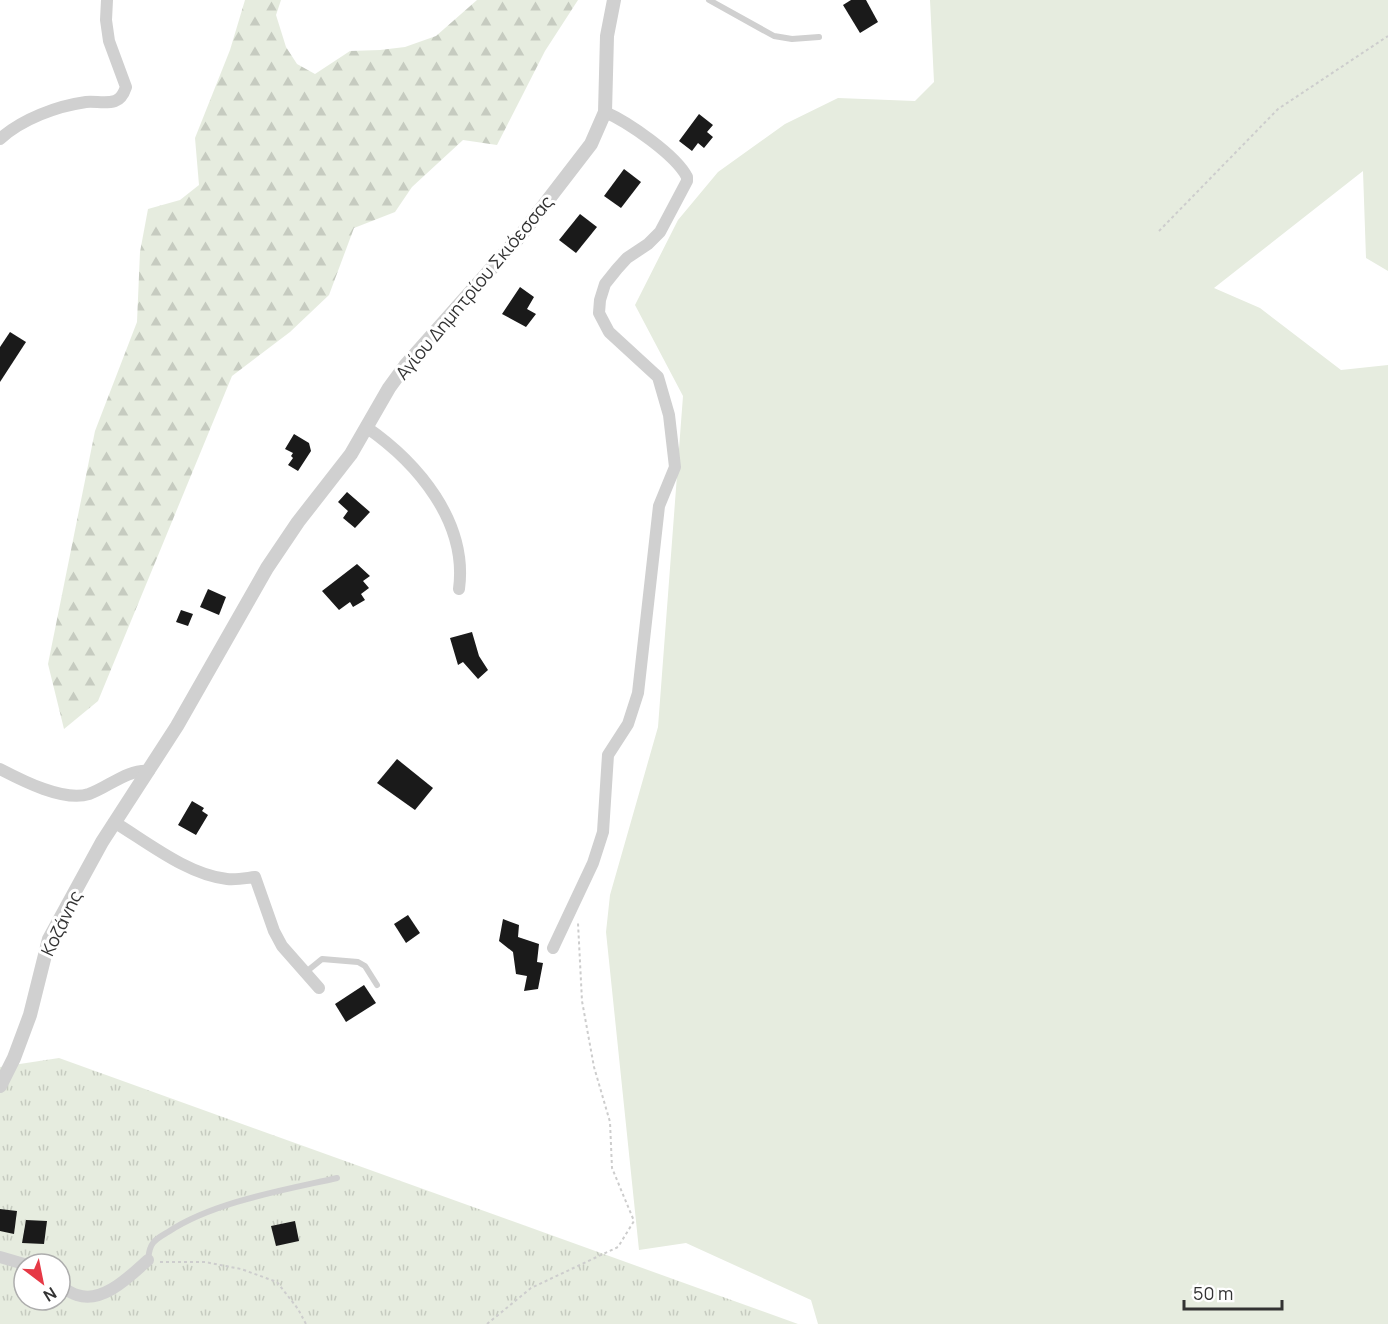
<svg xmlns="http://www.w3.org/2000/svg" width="1388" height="1324" font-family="Manrope,sans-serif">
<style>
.grass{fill:#e6ecdf}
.forest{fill:url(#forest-firs)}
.park{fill:url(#park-tufts);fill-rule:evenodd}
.building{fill:#1a1a1a}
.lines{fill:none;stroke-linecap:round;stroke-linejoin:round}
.path{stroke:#cdcdcd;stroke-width:2;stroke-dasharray:3 3;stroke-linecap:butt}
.service{stroke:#d0d0d0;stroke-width:6}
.minor{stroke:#d0d0d0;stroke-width:12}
.tertiary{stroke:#d0d0d0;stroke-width:14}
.labels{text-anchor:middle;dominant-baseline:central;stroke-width:6;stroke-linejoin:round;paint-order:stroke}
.street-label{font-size:18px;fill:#333;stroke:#fff}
</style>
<defs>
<pattern id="forest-firs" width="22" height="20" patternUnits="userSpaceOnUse" patternTransform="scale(1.5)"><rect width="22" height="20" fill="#e6ecdf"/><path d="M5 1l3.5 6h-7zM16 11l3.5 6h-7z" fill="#c6cbc0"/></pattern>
<pattern id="park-tufts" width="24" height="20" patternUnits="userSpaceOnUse" patternTransform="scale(1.5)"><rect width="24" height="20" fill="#e6ecdf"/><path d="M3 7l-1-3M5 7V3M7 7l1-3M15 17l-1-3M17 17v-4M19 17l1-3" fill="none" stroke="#c6cbc0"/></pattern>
</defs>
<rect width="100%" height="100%" fill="#fff"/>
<!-- grass -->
<path class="grass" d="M930 0H1388V271L1366 258 1363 171 1214 288 1260 308 1341 370 1388 365V1324H818L811 1300 686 1243 639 1250 606 932 610 895 658 727 683 396 635 305 678 220 718 172 785 124 838 98 915 101 934 82Z"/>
<!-- forest -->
<path class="forest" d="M245 0H281L276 15 286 47 297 64 315 74 350 51 380 50 405 47 436 36 477 0H578L545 51 497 145 463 140 412 187 395 212 354 228 329 295 290 332 232 376 98 701 64 729 48 664 95 431 137 322 140 252 148 209 180 200 199 185 195 138 230 50Z"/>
<!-- park -->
<path class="park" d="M59 1058 798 1324H0V1067ZM24 1264H60V1300H24Z"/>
<!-- building -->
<g class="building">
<path d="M851 0H866L878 22 860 33 843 5Z"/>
<path d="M699 114 713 125 707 132 713 137 704 148 698 143 692 151 679 141Z"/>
<path d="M624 169 641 182 621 208 604 196Z"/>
<path d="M580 214 597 227 576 253 559 240Z"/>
<path d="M520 287 534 297 527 309 536 314 526 327 502 314Z"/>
<path d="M10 332 26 342 0 382V347Z"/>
<path d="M294 434 309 443 311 451 298 471 288 465 293 458 291 456 293 453 285 449Z"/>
<path d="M347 492 370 512 355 528 343 518 348 511 338 502Z"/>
<path d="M357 564 370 576 363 581 369 588 361 594 365 600 353 607 350 602 339 610 322 591Z"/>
<path d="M208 589 226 597 219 615 200 607Z"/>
<path d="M181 610 193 614 188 626 176 622Z"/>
<path d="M472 632 479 656 488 670 478 679 463 662 458 665 450 638Z"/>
<path d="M397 759 433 788 415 810 377 783Z"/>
<path d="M192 801 204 808 202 811 208 815 196 835 178 825Z"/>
<path d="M408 915 420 933 406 943 394 924Z"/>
<path d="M503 919 519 925 518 937 539 944 537 962 543 963 538 989 524 991 527 976 516 974 513 952 499 941Z"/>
<path d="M364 985 376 1003 346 1022 335 1004Z"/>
<path d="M0 1209 17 1211 14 1234 0 1231Z"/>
<path d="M26 1220 47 1221 44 1244 22 1243Z"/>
<path d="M295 1221 299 1241 276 1246 271 1226Z"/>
</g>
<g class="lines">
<!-- path -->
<g class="path">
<path d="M1159 231 1278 109 1388 36"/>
<path d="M160 1262H205L241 1269 277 1282 298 1309 306 1324"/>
<path d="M487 1324 531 1288 618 1247 634 1221 612 1168 610 1122 594 1067 582 1001 578 923"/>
</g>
<!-- service -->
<g class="service">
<path d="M709 0 774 36 792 39 819 37"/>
<path d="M306 972 322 959 358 962 365 966 377 985"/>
<path d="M148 1260C149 1253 149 1248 153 1243 157 1238 163 1235 168 1232 213 1202 284 1190 337 1178"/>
</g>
<!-- minor -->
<g class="minor">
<path d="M0 139C22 119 57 106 86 102 95 101 106 104 115 101 121 99 124 93 126 87L109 41 106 20 107 0"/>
<path d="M366 427C418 463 468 522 459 589"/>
<path d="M0 769C23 781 64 802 89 794 109 787 127 769 149 771"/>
<path d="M114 822C147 842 188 875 227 879 237 880 246 878 255 877L274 931 282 946 319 988"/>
<path d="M553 948 593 863 603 832 608 755 628 724 638 693 659 506 675 467 669 415 658 377 609 332 599 313 600 300 605 284 617 269 627 258 648 244 660 232 687 181V177C676 155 628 122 605 112"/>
<path d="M0 1257 24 1264"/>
<path d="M60 1286C65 1289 71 1293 77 1295 103 1304 130 1276 148 1260"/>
</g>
<!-- tertiary -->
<path class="tertiary" d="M0 1086 14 1058 30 1015 49 939 102 842 177 726 267 568 298 522 351 454 389 388 405 366 521 235 591 144 605 112 607 36 614 0"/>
</g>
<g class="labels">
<!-- street labels -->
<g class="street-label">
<text transform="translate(474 287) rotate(-50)">Αγίου Δημητρίου Σκιόεσσας</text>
<text transform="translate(61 923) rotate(-64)">Κοζάνης</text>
</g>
</g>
<!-- north arrow -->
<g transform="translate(42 1282) rotate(148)"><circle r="28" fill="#ffffff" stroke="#adadad" stroke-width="1.5"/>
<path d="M0-4.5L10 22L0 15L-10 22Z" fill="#e63946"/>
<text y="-9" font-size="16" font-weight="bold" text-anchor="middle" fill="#333333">N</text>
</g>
<!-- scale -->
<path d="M1184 1300v9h98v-9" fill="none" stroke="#333333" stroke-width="3"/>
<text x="1193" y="1300" font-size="18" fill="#333333" stroke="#ffffff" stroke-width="4.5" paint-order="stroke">50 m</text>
</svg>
